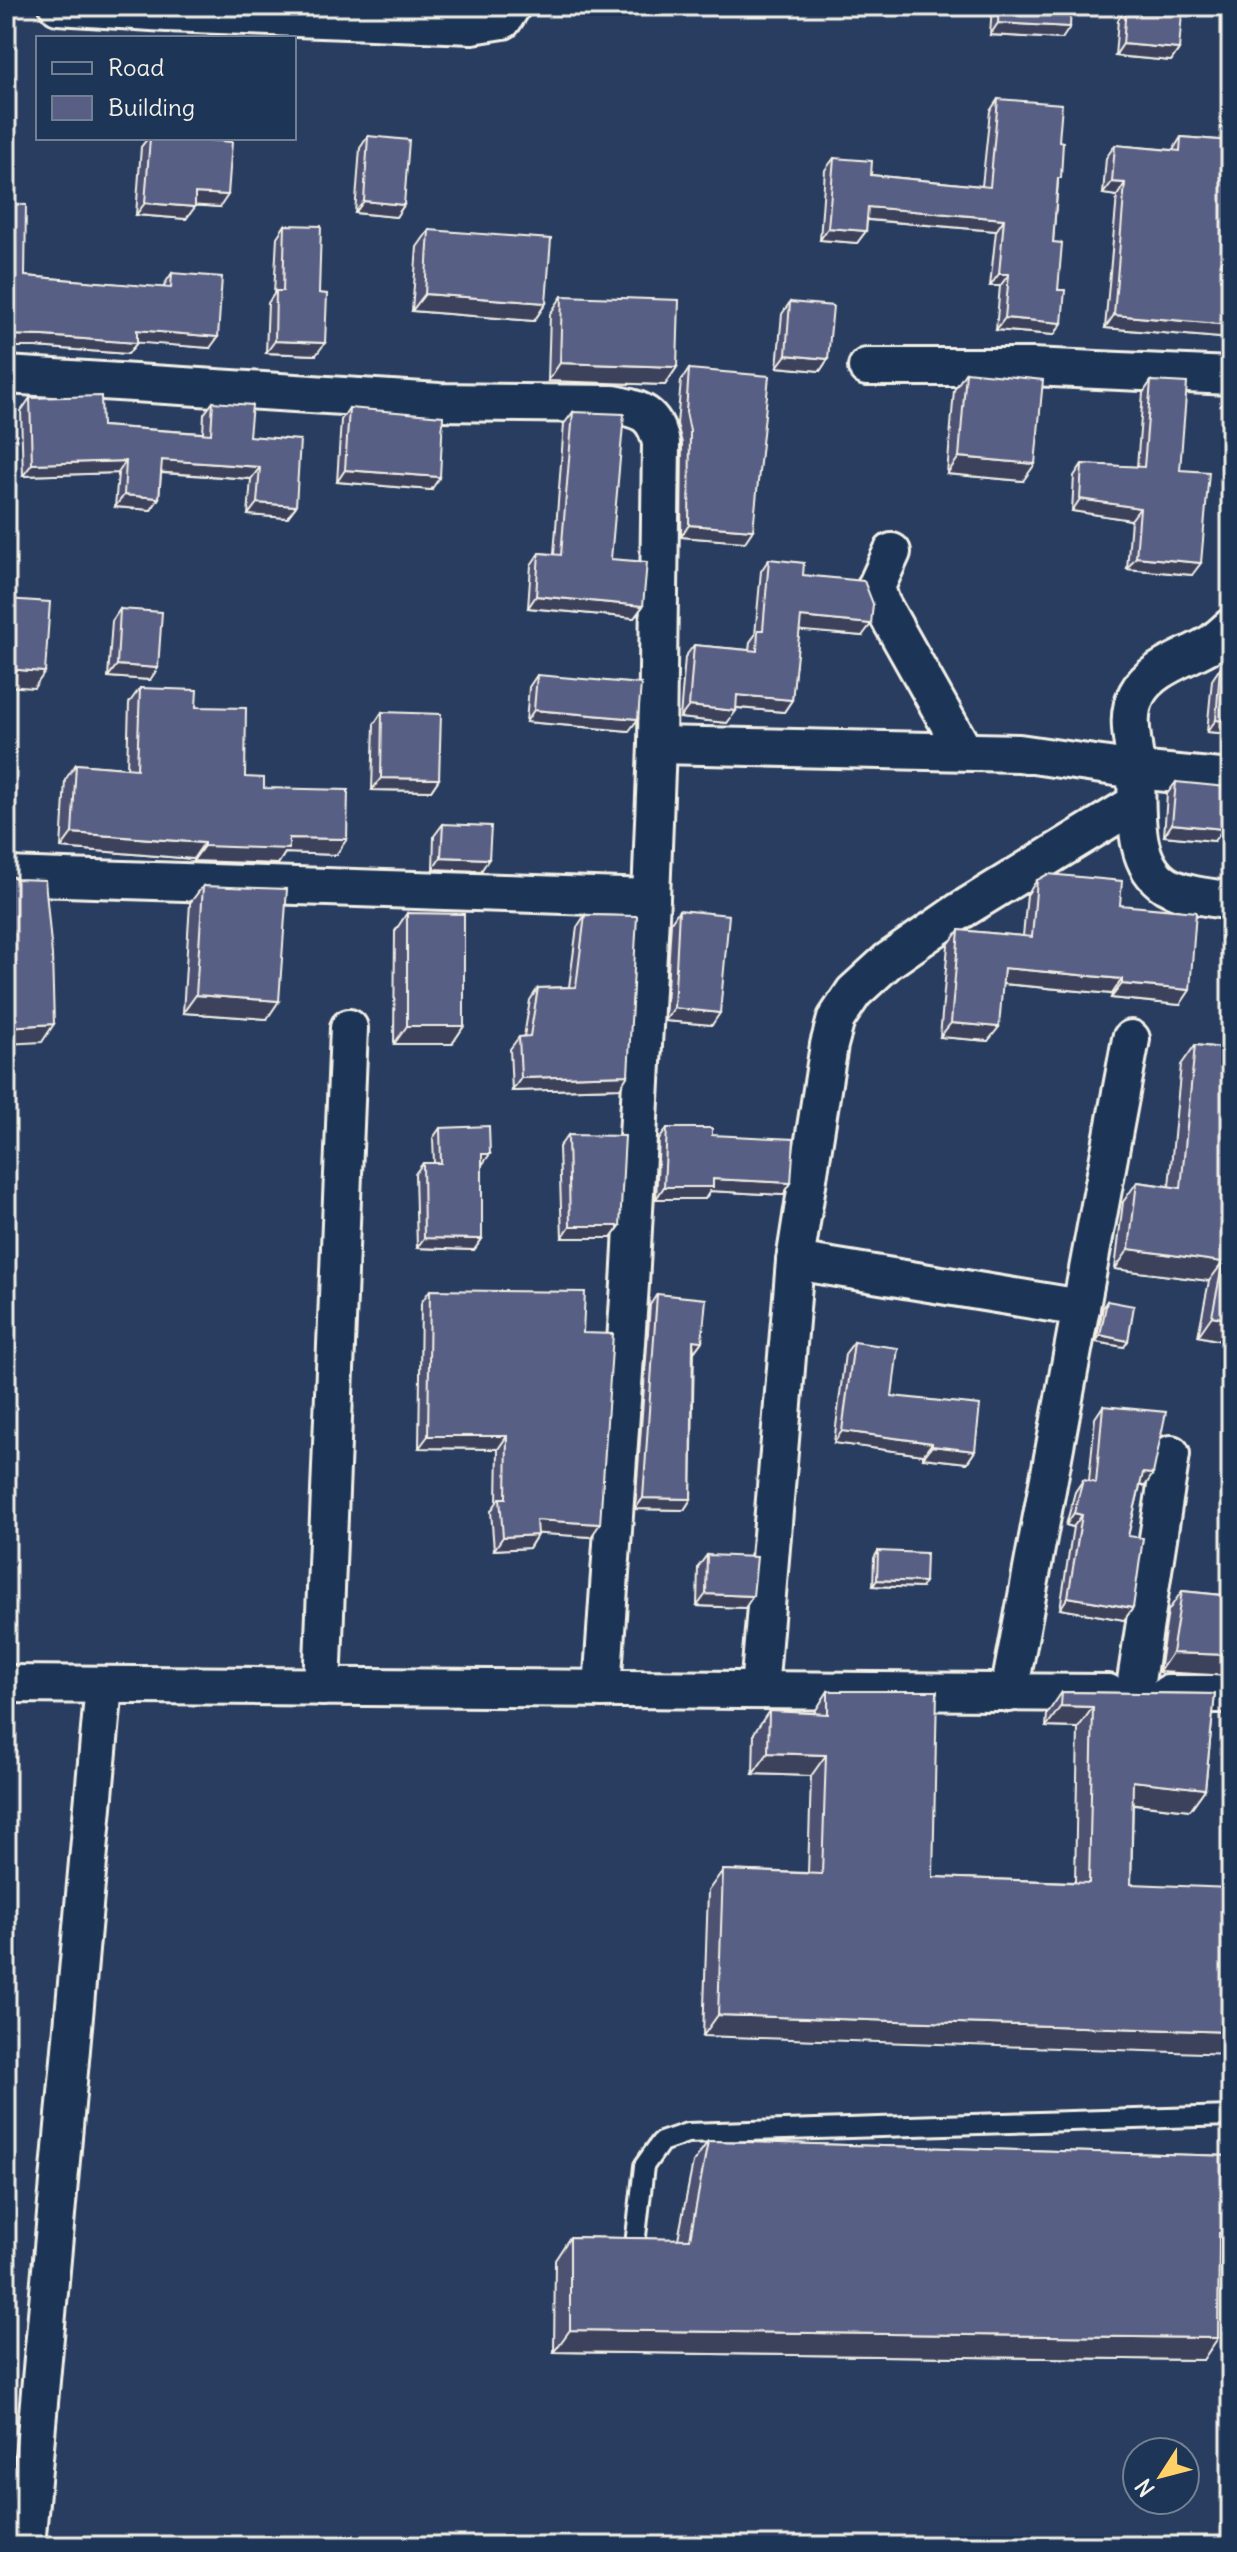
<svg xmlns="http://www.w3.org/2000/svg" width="1237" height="2552" font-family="Delius,sans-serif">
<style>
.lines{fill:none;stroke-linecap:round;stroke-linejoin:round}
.service-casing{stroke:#f4f1e8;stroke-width:24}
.minor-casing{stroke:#f4f1e8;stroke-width:42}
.service{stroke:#1d3557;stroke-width:18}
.minor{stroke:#1d3557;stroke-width:36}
.wall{fill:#4d5172;stroke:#f4f1e8;stroke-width:2}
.shaded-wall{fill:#3e425c;stroke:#f4f1e8;stroke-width:2}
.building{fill:#595e84;stroke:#f4f1e8;stroke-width:2}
</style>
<rect width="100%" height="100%" fill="#293d60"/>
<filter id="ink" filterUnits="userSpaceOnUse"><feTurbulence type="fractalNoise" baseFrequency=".0125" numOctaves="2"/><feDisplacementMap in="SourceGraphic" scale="16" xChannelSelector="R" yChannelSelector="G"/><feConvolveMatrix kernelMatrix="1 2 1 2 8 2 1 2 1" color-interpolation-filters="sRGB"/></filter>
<g filter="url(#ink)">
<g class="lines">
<defs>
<path id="service" d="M635 2245 644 2166 661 2142 687 2133 1231 2116"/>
<g id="minor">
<path d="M58 6 167 13 472 25 503 20 512 6"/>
<path d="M867 367H1031L1231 376"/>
<path d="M6 375 439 402 613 404C642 410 654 413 661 443L657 745 651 898 630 1284 602 1689"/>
<path d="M892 552 876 587 881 603 964 751"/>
<path d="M1231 627C1225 632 1219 638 1212 643 1188 658 1151 667 1137 694 1124 719 1135 745 1136 771 1138 807 1130 862 1166 885 1185 896 1210 897 1231 901"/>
<path d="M657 745 1019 753 1136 770 1231 779"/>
<path d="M6 876 651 898"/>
<path d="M795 1261 1081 1308"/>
<path d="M6 1684 1108 1693"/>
<path d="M322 1687 349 1028"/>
<path d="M759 1690 795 1261 829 1045 836 1019 854 992 888 961 960 911 1136 803"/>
<path d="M1009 1693 1131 1039"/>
<path d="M1134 1694 1171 1454"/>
<path d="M1168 1694H1231"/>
<path d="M26 2546 104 1685"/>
</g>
</defs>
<!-- service casing -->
<use href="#service" class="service-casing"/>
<!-- minor casing -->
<use href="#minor" class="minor-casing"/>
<!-- service -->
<use href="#service" class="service"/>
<!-- minor -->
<use href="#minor" class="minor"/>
</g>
<!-- wall -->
<g class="wall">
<path d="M992 6H1071L1062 39 990 35Z"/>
<path d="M1126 8 1179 49 1171 61 1115 56 1118 20Z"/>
<path d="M998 99 1059 141 1058 183 1053 242 1062 323 1054 335 996 330 1000 286H990L996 231 867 220 866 231 857 243 820 240 825 170 834 158 871 175 982 186 990 111Z"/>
<path d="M368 136 404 205 396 217 355 213 360 148Z"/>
<path d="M1181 137 1231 141V339L1105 328 1117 196 1103 194 1106 158 1115 145 1173 150Z"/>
<path d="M148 138H182L220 207 195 205 186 219 136 215 141 147Z"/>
<path d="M6 204 25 276 164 288V285L172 273 210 348 137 342 128 354 36 347H6Z"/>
<path d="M285 225 316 355 266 353 268 303 274 294 277 237Z"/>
<path d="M429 230 546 303 534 321 412 311 417 247Z"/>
<path d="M562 296 677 367 665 385 548 381 550 314Z"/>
<path d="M790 302 828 359 820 371 777 367 782 314Z"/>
<path d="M689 369 745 542 681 537 682 443 677 424 681 381Z"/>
<path d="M966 372 1023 481 947 474 954 390Z"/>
<path d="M1151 381 1180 470 1192 575 1127 569 1131 520 1072 511 1074 476 1082 464 1137 467 1143 393Z"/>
<path d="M30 398 102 426 203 433 204 414 213 402 249 436 296 506 287 518 248 515 251 479 161 473 159 498 151 510 115 507 118 473 23 476 21 411Z"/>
<path d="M349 408 431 490 337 482 341 420Z"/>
<path d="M573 412 611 559 643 606 634 618 528 608 531 565 539 553 554 554 564 424Z"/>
<path d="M769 559 803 575 862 636 799 630 792 700 784 712 736 708 727 723 680 718 685 657 694 645 749 650 750 642 755 635 761 571Z"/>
<path d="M120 609 150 680 108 677 112 621Z"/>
<path d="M1220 668 1231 734 1207 732 1212 680Z"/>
<path d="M537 675 629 731 526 722 529 687Z"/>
<path d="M140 688 196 707 245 777 264 788 336 855 285 853 278 864 193 861V859L61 848 65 780 76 764 127 768 129 703Z"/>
<path d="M382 712 439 779 431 791 372 790 374 724Z"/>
<path d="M1176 782 1214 841 1164 836 1167 794Z"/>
<path d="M443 824 481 871 433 869 434 836Z"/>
<path d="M1037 880 1120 905 1180 1005 1111 998 1112 994 1002 984 988 1041 940 1037 948 945 959 930 1023 936 1027 895Z"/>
<path d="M203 886 267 1019 183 1013 190 903Z"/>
<path d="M679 910 712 1025 665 1021 671 922Z"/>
<path d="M407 913 464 1026 452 1044H394L395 931Z"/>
<path d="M585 915 620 1088 512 1091 510 1049 519 1037H524L530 1000 538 988 569 987 577 927Z"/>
<path d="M1195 1045 1231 1049V1343L1198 1336 1209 1281 1115 1269 1123 1202 1137 1182 1169 1186 1181 1065Z"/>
<path d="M440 1128 482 1165V1239L474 1250 417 1248 415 1174 423 1163H434L433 1138Z"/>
<path d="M667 1128 712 1135 791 1183 783 1195 710 1191 705 1199H656L659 1140Z"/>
<path d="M568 1135 620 1226 611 1238H562L559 1147Z"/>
<path d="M430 1290 583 1333 591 1537 537 1533V1535L529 1548 494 1550 491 1511 497 1502 498 1449 419 1448 421 1303Z"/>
<path d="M657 1294 702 1341 694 1352 691 1499 684 1510 635 1509 650 1305Z"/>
<path d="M1107 1301 1124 1347 1096 1342 1103 1307Z"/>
<path d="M854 1342 892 1396 975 1451 967 1463 923 1458V1455L834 1443 845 1354Z"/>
<path d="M1103 1406 1145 1486H1140L1128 1536 1133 1608 1124 1620 1060 1609 1073 1527 1066 1525 1075 1492 1083 1480 1089 1481 1095 1418Z"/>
<path d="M878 1551 921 1588 873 1586 874 1558Z"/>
<path d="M707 1555 745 1608 697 1606 698 1567Z"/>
<path d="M1231 1556V1676L1159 1672 1168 1611 1182 1591 1224 1595Z"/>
<path d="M828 1691 933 1877 1075 1882 1078 1728 1046 1727 1047 1714 1062 1692 1215 1694 1205 1789 1190 1810 1133 1804 1131 1884 703 2036 708 1891 723 1870 808 1873 811 1776 753 1774 754 1733 769 1711 814 1713Z"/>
<path d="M708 2141 1231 2156V2256L1219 2255 1203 2360 554 2352 555 2260 570 2237 678 2239 693 2163Z"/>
</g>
<!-- shaded-wall -->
<g class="shaded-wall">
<path d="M998 23 1070 27 1062 39 990 35Z"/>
<path d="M1123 44 1179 49 1171 61 1115 56Z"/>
<path d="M1112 182 1125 183 1117 196 1103 194Z"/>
<path d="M195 193 228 195 220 207 187 205Z"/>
<path d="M364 201 404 205 396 217 355 213Z"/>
<path d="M145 203 195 207 186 219 136 215Z"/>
<path d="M868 207 1004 219 996 231 859 219Z"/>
<path d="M828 228 866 231 857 243 820 240Z"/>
<path d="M999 274H1009L1000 286H990Z"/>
<path d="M425 294 546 303 534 321 412 311Z"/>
<path d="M1114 315 1231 325V339L1105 328Z"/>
<path d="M1005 318 1062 323 1054 335 996 330Z"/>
<path d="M137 330 218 337 210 348 129 342Z"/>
<path d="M6 335 44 336 137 343 128 354 36 347H6Z"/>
<path d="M275 341 325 343 316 355 266 353Z"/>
<path d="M786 355 828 359 820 371 777 367Z"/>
<path d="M560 363 677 367 665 385 548 381Z"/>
<path d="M959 457 1035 464 1023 481 947 474Z"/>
<path d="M162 460 260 467 251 479 154 472Z"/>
<path d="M126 461 118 473 23 476 32 464Z"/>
<path d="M345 470 440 477 431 490 337 482Z"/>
<path d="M124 495 159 498 151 510 115 507Z"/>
<path d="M1080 499 1140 508 1131 520 1072 511Z"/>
<path d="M257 503 296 506 287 518 248 515Z"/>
<path d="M689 525 753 530 745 542 681 537Z"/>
<path d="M1136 557 1201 563 1192 575 1127 569Z"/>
<path d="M536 596 643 606 634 618 528 608Z"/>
<path d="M801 617 871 624 862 636 792 630Z"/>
<path d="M117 665 158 668 150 680 108 677Z"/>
<path d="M6 669 45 672 34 688 6 686Z"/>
<path d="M737 695 792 700 784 712 728 707Z"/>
<path d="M689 706 736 711 727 723 680 718Z"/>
<path d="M534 710 638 719 629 731 526 722Z"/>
<path d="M1216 720 1231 721V734L1207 732Z"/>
<path d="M381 778 439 779 431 791 372 790Z"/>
<path d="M1172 824 1223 829 1214 841 1164 836Z"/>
<path d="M72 833 204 843 193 859 61 848Z"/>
<path d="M289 838 347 839 336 855 285 853 278 864 193 861 204 846Z"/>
<path d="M441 857 489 859 481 871 433 869Z"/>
<path d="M1004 968 1122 979 1112 994 993 983Z"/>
<path d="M1122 984 1190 990 1180 1005 1111 998Z"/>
<path d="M196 995 279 1001 267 1019 183 1013Z"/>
<path d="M674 1008 720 1013 712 1025 665 1021Z"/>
<path d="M951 1023 999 1027 988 1041 940 1037Z"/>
<path d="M54 1024 42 1042 6 1044V1027Z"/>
<path d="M407 1026H464L452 1044H394Z"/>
<path d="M628 1075 620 1088 512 1091 521 1078Z"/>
<path d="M482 1154H490L482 1165Z"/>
<path d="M713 1179 791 1183 783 1195 710 1191 705 1199H656L664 1187Z"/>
<path d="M570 1226H620L611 1238H562Z"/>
<path d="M424 1238 482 1239 474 1250 417 1248Z"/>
<path d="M1129 1249 1223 1262 1209 1281 1115 1269Z"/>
<path d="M1212 1316 1231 1320V1343L1198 1336Z"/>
<path d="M1100 1335 1128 1341 1124 1347 1096 1342Z"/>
<path d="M693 1340 702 1341 694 1352Z"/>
<path d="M842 1431 932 1443 923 1455 834 1443Z"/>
<path d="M428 1436H507L498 1449 419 1448Z"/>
<path d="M932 1446 975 1451 967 1463 923 1458Z"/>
<path d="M1143 1473 1153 1474 1145 1486 1135 1485Z"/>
<path d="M643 1498 691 1499 684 1510 635 1509Z"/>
<path d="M1074 1513 1082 1515 1073 1527 1066 1525Z"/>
<path d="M536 1520 600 1524 591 1537 528 1533Z"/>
<path d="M537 1535 529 1548 494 1550 503 1537Z"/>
<path d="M877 1580 925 1582 921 1588 873 1586Z"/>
<path d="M706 1594 753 1596 745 1608 697 1606Z"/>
<path d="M1068 1597 1133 1608 1124 1620 1060 1609Z"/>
<path d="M1172 1653 1231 1655V1676L1159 1672Z"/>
<path d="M1061 1706 1093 1707 1078 1728 1046 1727Z"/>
<path d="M768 1753 826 1755 811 1776 753 1774Z"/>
<path d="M1133 1781 1205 1789 1190 1810 1119 1802Z"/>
<path d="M718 2015 1231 2032V2054L703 2036Z"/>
<path d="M1219 2233H1231V2256L1203 2255Z"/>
<path d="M570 2330 1218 2338 1203 2360 554 2352Z"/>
</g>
<!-- building -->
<g class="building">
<path d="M999 6H1071L1070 27 998 23Z"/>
<path d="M1126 8 1182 13 1179 49 1123 44Z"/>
<path d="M998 99 1062 104 1059 141 1063 142 1061 178H1058L1053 242 1062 243 1058 290H1065L1062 323 1005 318 1009 274H999L1004 219 868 207 866 231 828 228 834 158 872 161 871 175 990 187Z"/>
<path d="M368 136 409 140 404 205 364 201Z"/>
<path d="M1181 137 1231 141V325L1114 315 1125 183 1112 182 1115 145 1180 151Z"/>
<path d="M150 138H182L232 142 228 195 195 193V207L145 203Z"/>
<path d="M6 204 26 205 25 276 171 288 172 273 222 277 218 337 137 330V343L44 336 6 335Z"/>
<path d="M285 225 321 226 319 293 327 294 325 343 275 341 276 291H283Z"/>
<path d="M429 230 551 239 546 303 425 294Z"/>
<path d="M562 296 679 300 677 367 560 363Z"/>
<path d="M790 302 833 306 828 359 786 355Z"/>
<path d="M689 369 769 376 753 530 689 525 690 431 686 412Z"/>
<path d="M966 372 1043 380 1035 464 959 457Z"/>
<path d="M1151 381 1187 383 1180 470 1209 472 1201 563 1136 557 1140 508 1080 499 1082 464 1144 467Z"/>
<path d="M101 396 102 426 211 434 213 402 252 405 249 436 300 440 296 506 257 503 260 467 162 460 159 498 124 495 126 461 32 464 30 398Z"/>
<path d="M349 408 443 416 440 477 345 470Z"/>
<path d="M573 412 624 414 611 559 647 562 643 606 536 596 539 553 561 555Z"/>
<path d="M769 559 804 563 803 575 864 581 873 604 871 624 801 617 792 700 737 695 736 711 689 706 694 645 757 651 758 630H763Z"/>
<path d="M6 599 50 602 45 672 6 669Z"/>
<path d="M120 609 162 612 158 668 117 665Z"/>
<path d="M1220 668 1231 669V721L1216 720Z"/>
<path d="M537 675 641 684 638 719 534 710Z"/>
<path d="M140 688 197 690 196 707 246 708 245 777 264 778V788L348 790 347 839 289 838V849L204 846V843L72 833 76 764 137 769Z"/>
<path d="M382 712 441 714 439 779 381 778Z"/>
<path d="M1176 782 1226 787 1223 829 1172 824Z"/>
<path d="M443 824 491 826 489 859 441 857Z"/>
<path d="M6 873 17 879 45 880 52 955 54 1024 6 1027Z"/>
<path d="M1048 874 1122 881 1120 905 1196 912 1190 990 1122 984V979L1004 968 999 1027 951 1023 959 930 1032 937 1037 880Z"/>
<path d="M203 886 287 889 279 1001 196 995Z"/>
<path d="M679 910 729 915 720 1013 674 1008Z"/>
<path d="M407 913 464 914V1026H407Z"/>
<path d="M585 915 637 916 628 1075 521 1078 519 1037 530 1036 538 988 576 987Z"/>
<path d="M1195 1045 1231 1049V1320L1212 1316 1223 1262 1129 1249 1137 1182 1181 1188Z"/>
<path d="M489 1126 490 1154H482V1239L424 1238 423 1163H441L440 1128Z"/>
<path d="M667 1128H712V1135L794 1139 791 1183 713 1179V1187H664Z"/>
<path d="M568 1135 625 1136 620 1226H570Z"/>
<path d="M430 1290 585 1292 583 1333 613 1334 600 1524 536 1520 537 1535 503 1537 500 1498H506L507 1436H428Z"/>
<path d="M657 1294 706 1299 702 1341 693 1340 691 1499 643 1498Z"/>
<path d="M1107 1301 1134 1306 1128 1341 1100 1335Z"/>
<path d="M854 1342 898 1348 892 1396 980 1405 975 1451 932 1446V1443L842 1431Z"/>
<path d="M1103 1406 1166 1412 1153 1474 1143 1473 1128 1536 1143 1538 1133 1608 1068 1597 1082 1515 1074 1513 1083 1480 1096 1483Z"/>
<path d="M878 1551 926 1553 925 1582 877 1580Z"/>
<path d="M707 1555 757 1557 753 1596 706 1594Z"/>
<path d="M1182 1591 1231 1596V1655L1172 1653Z"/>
<path d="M828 1691H937L933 1877 1089 1883 1093 1707 1061 1706 1062 1692 1215 1694 1205 1789 1133 1781 1131 1884 1231 1888V2032L718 2015 723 1870 822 1874 826 1755 768 1753 769 1711 828 1714Z"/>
<path d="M708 2141 1231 2156V2233H1219L1218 2338 570 2330V2237L690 2239Z"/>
</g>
</g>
<!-- margin -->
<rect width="1237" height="2552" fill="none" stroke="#1d3557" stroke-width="32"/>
<rect x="16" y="16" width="1205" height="2520" fill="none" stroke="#f4f1e8" stroke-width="3" filter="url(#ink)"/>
<!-- legend -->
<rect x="36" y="36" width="260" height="104" fill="#1d3557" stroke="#738091" stroke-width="2"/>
<rect x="52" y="62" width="40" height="12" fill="#1d3557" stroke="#738091" stroke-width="2"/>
<text x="108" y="76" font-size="24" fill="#f4f1e8">Road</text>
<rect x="52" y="96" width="40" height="24" fill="#595e84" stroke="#738091" stroke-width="2"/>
<text x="108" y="116" font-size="24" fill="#f4f1e8">Building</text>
<!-- north arrow -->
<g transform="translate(1161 2476) rotate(234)"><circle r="38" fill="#1d3557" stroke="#738091" stroke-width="2"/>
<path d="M0-6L14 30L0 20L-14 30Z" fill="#ffd166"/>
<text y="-12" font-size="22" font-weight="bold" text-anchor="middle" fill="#f4f1e8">N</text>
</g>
</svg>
